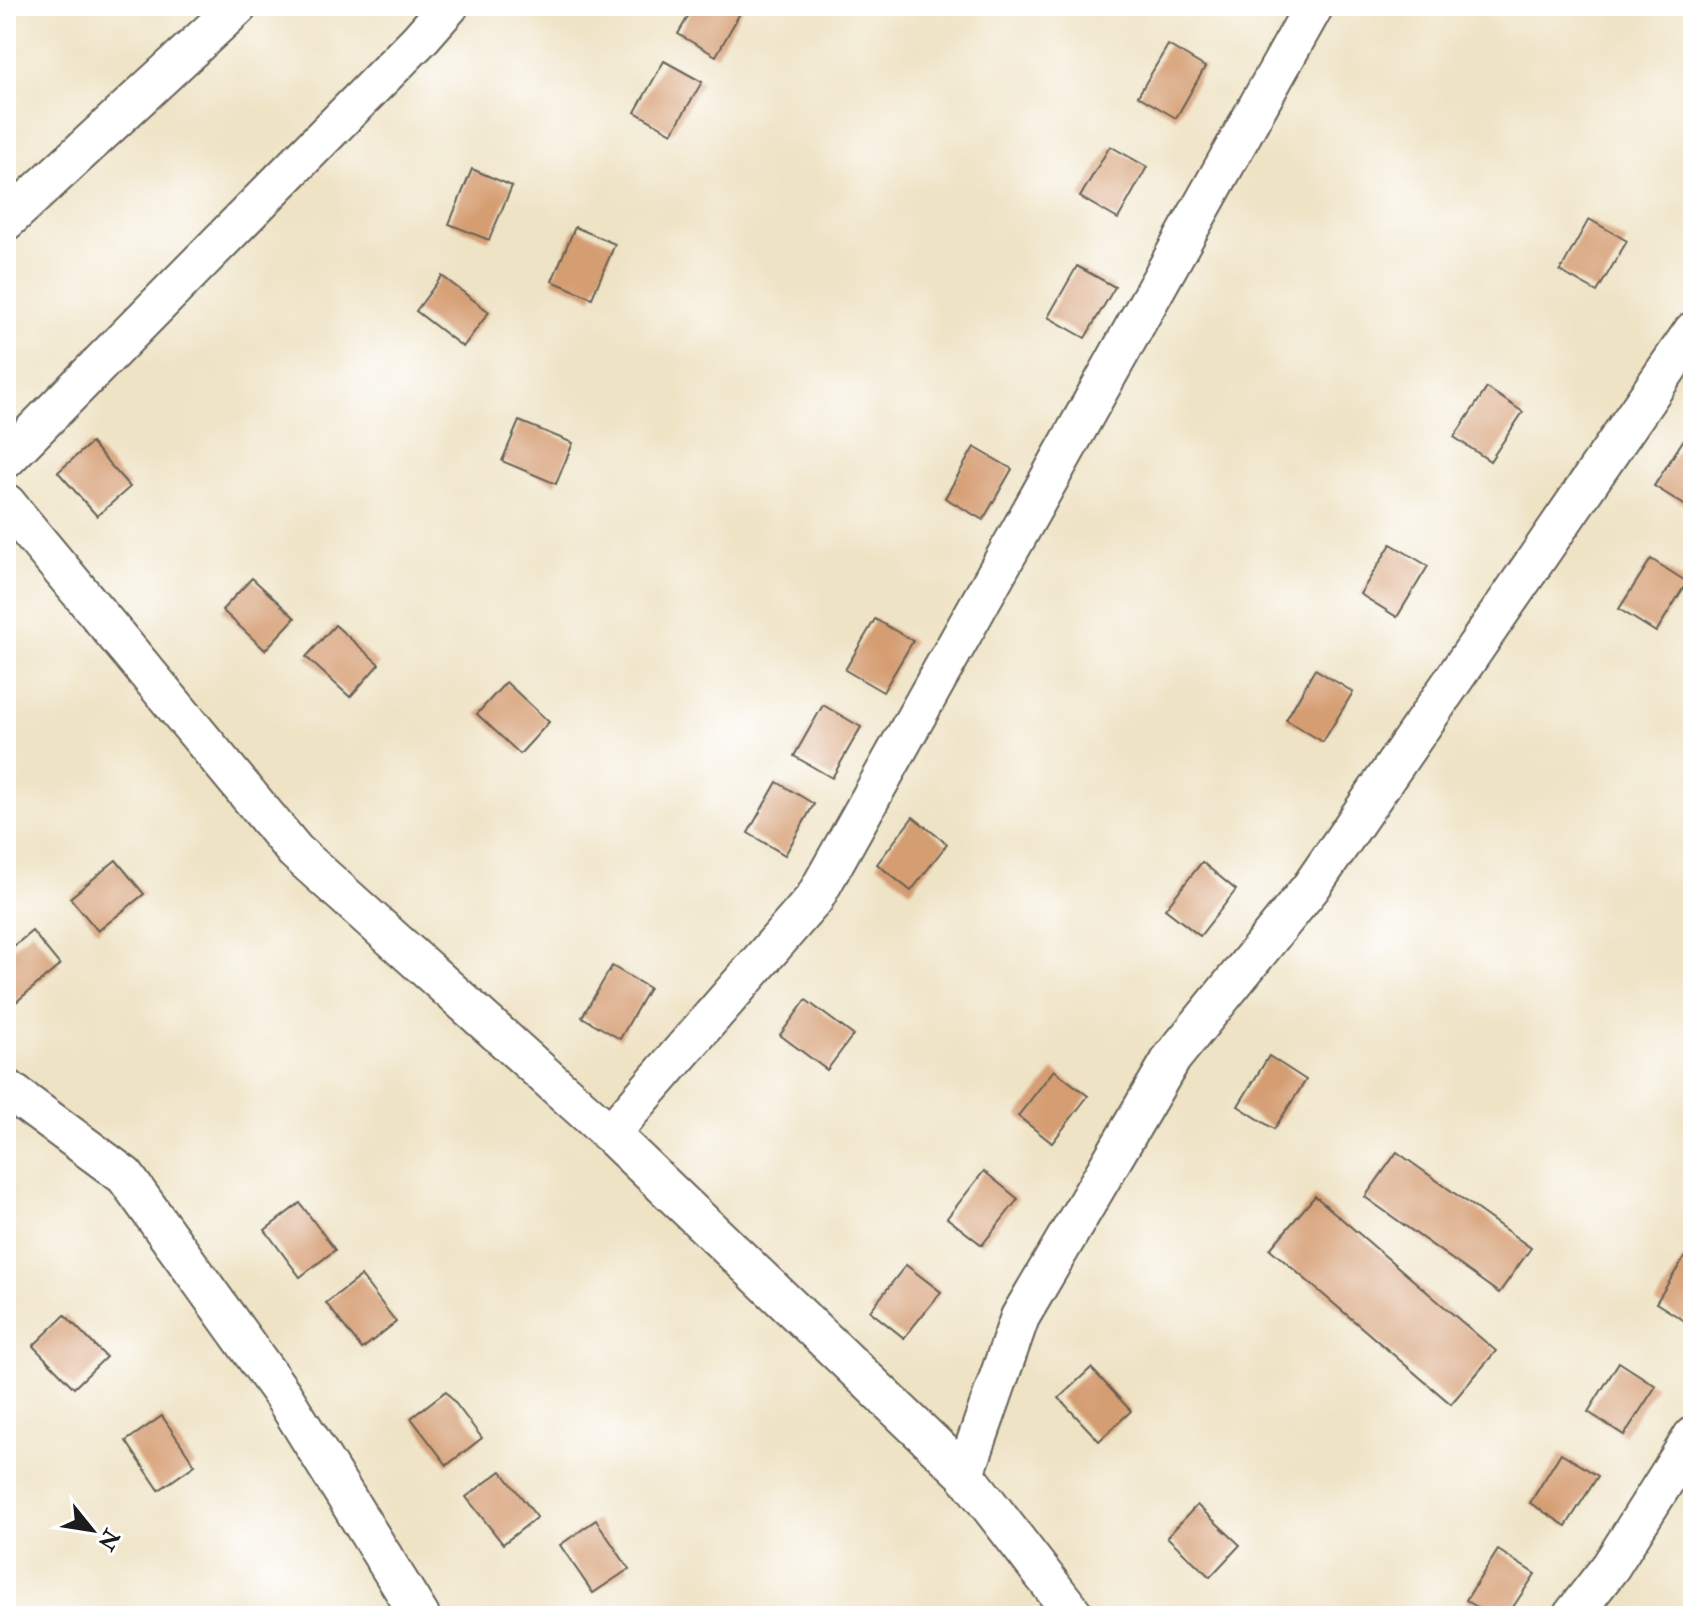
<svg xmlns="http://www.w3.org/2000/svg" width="1699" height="1622" font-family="'IM FELL Double Pica',serif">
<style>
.building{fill:#d59d72}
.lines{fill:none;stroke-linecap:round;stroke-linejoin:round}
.minor-casing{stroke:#666257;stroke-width:42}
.minor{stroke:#fff;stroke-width:38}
</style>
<rect width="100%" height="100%" fill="#fff"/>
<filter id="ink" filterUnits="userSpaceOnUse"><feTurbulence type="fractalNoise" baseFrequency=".0125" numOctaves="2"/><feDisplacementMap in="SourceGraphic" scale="16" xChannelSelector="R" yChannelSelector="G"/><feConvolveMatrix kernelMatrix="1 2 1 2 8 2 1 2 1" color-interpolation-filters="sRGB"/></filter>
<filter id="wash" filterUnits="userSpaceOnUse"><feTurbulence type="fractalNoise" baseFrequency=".006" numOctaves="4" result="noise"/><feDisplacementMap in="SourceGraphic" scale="32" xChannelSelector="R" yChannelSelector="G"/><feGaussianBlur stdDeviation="1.8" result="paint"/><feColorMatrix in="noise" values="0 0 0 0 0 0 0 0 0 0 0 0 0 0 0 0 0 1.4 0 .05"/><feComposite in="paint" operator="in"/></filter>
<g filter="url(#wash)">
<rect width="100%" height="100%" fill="#efe3c5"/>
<g id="blocks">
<!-- building -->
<g class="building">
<path d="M694 6H744L716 56 678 34Z"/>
<path d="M1168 45 1205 67 1176 118 1138 96Z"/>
<path d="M664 61 702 82 672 133 635 112Z"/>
<path d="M1110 146 1147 167 1118 219 1080 197Z"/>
<path d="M472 169 512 186 489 240 449 224Z"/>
<path d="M1589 219 1627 241 1597 292 1560 271Z"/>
<path d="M575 227 615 244 592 298 552 281Z"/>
<path d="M1077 266 1115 287 1085 338 1048 317Z"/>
<path d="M442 276 489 312 463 347 416 311Z"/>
<path d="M1487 388 1523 412 1490 461 1454 437Z"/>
<path d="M519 421 573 443 556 484 502 461Z"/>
<path d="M1686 436 1693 441V505L1691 509 1654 486Z"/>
<path d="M91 443 130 487 97 516 58 472Z"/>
<path d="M974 447 1012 469 983 520 945 498Z"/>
<path d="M1391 544 1428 566 1397 617 1360 594Z"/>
<path d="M1651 559 1687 582 1656 632 1619 609Z"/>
<path d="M252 578 295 618 265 650 222 610Z"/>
<path d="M875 619 913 641 883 692 845 670Z"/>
<path d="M335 625 379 664 350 697 306 657Z"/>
<path d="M1315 669 1353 692 1323 742 1286 720Z"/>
<path d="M506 682 549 722 520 754 477 714Z"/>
<path d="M823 705 861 727 832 778 794 756Z"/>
<path d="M777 782 814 804 785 855 748 833Z"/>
<path d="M913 817 947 844 911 891 877 864Z"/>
<path d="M116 860 144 894 98 931 70 898Z"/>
<path d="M1202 862 1236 890 1200 936 1165 909Z"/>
<path d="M32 931 60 965 16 1002 6 991V953Z"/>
<path d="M612 966 649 988 620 1039 582 1017Z"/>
<path d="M806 1000 853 1035 827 1070 780 1035Z"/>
<path d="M1269 1056 1306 1080 1274 1129 1238 1106Z"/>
<path d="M1054 1070 1088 1096 1052 1143 1018 1116Z"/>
<path d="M1397 1152 1531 1248 1499 1293 1365 1197Z"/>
<path d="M984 1171 1018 1199 982 1245 947 1218Z"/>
<path d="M1315 1196 1496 1351 1451 1404 1270 1249Z"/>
<path d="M300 1203 335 1250 300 1277 265 1230Z"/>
<path d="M1687 1253 1693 1257V1326L1656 1303Z"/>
<path d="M906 1265 941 1292 904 1338 870 1311Z"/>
<path d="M361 1276 396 1322 362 1349 326 1303Z"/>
<path d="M65 1315 106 1357 74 1388 33 1346Z"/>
<path d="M1619 1362 1656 1386 1624 1435 1588 1412Z"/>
<path d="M1091 1368 1131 1411 1099 1441 1059 1398Z"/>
<path d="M446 1391 482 1438 447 1465 411 1418Z"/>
<path d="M162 1416 195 1465 159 1490 126 1441Z"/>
<path d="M1561 1453 1598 1476 1566 1526 1530 1503Z"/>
<path d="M501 1471 537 1517 503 1544 466 1497Z"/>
<path d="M1197 1505 1240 1545 1210 1577 1167 1537Z"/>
<path d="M596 1520 629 1569 593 1593 560 1545Z"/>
<path d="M1498 1550 1535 1574 1507 1616H1491L1466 1600Z"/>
</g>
</g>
</g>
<g filter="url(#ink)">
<use href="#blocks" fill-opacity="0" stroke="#666257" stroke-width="2"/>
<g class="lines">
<defs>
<g id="minor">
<path d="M6 221 238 6"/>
<path d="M6 459 419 40 449 6"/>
<path d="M6 503 295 851 610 1134 965 1474 1075 1616"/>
<path d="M6 1088 125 1176 282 1394 420 1616"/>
<path d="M610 1134 814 899 1314 6"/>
<path d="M965 1474 1020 1317 1172 1058 1311 887 1693 331"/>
<path d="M1572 1616 1611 1566 1693 1436"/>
</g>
</defs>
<!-- minor casing -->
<use href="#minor" class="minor-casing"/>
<!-- minor -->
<use href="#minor" class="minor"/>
</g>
</g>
<!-- margin -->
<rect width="1699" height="1622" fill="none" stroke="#fff" stroke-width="32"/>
<!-- north arrow -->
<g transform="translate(92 1530) rotate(120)" stroke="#ffffff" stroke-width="6" paint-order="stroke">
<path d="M0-6L14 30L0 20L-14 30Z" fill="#1c1c1c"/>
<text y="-12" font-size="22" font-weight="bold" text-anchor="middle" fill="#1c1c1c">N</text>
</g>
</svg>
